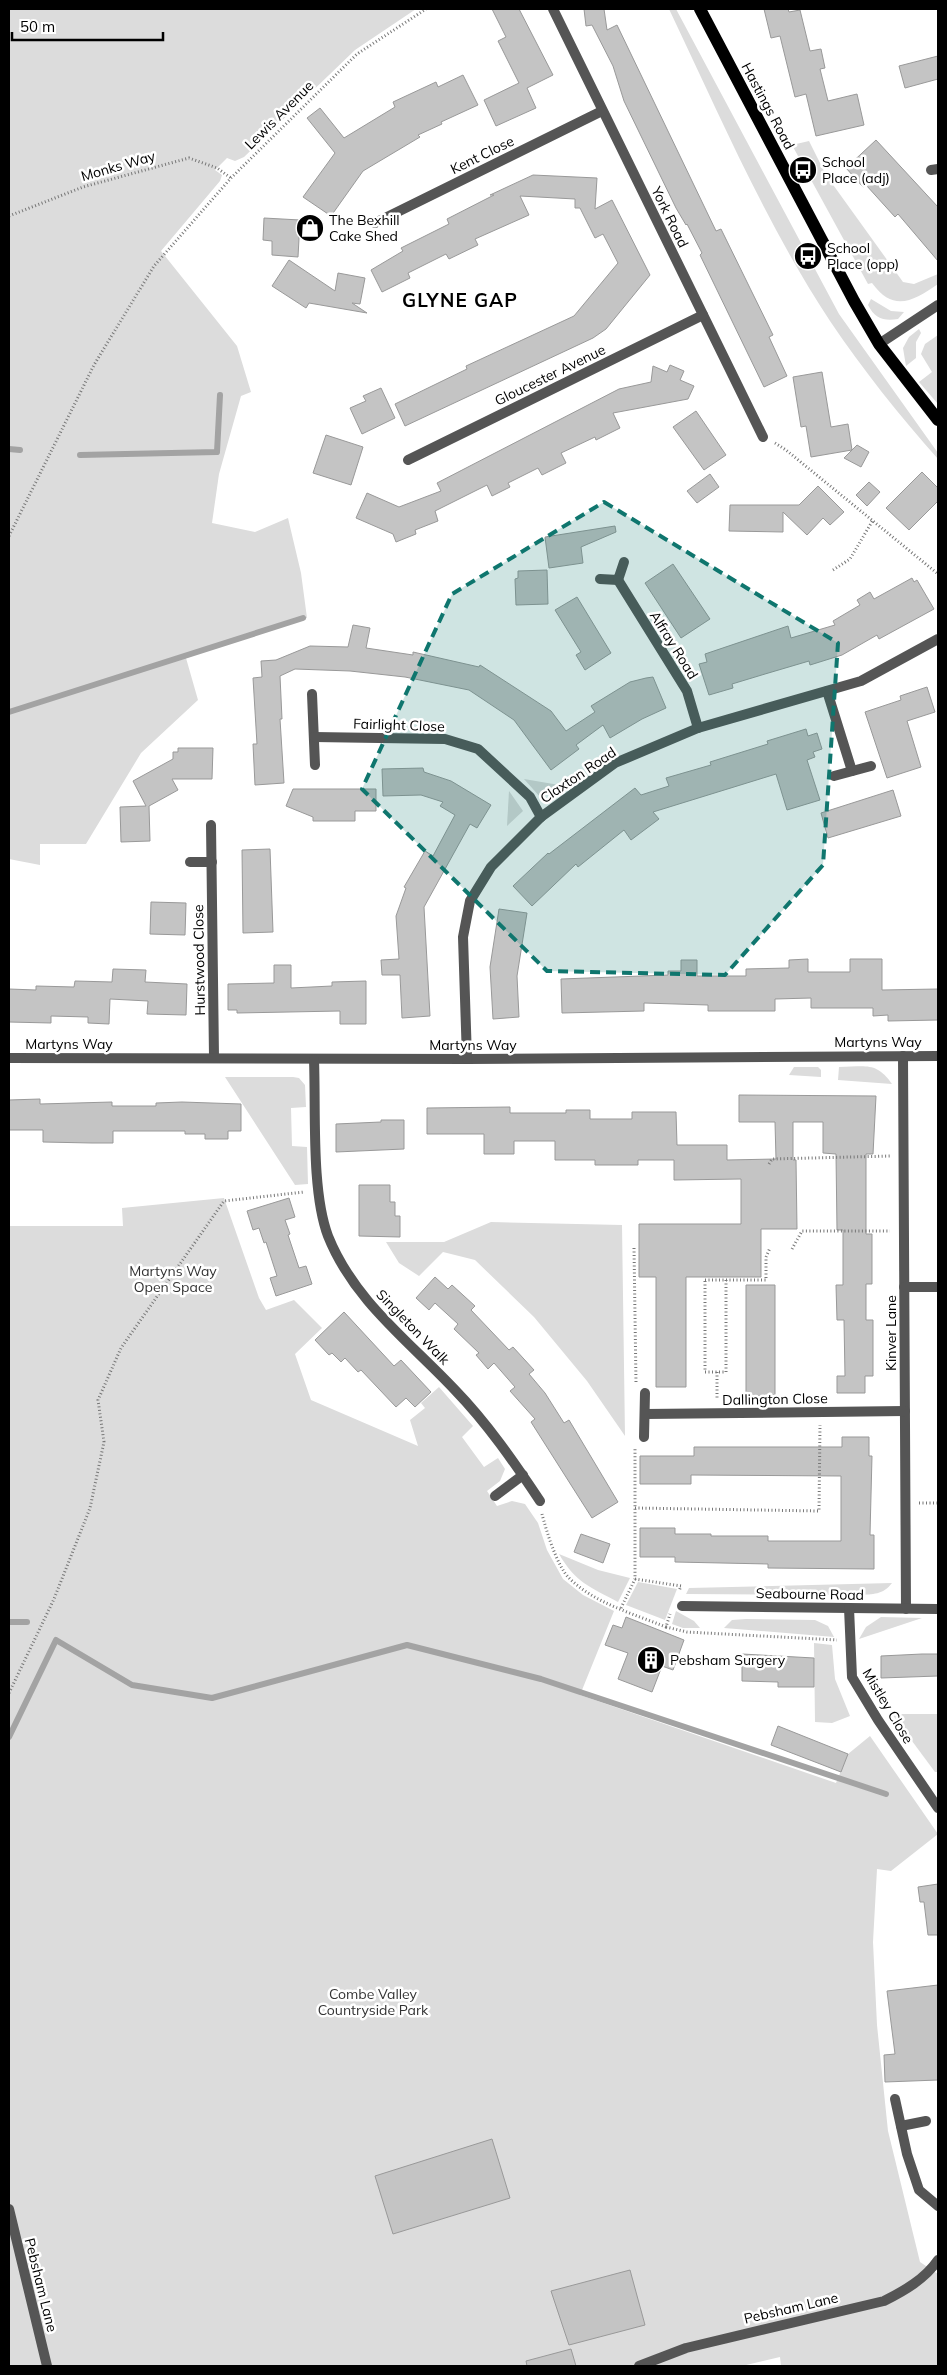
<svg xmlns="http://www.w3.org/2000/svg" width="947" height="2375" font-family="Mulish,sans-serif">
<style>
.green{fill:#dcdcdc}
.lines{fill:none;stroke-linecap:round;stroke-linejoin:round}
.stream{stroke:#a3a3a3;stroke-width:6}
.building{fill:#c4c4c4;stroke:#999}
.path{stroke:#777;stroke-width:3;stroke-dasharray:1 2.5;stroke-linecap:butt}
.lane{stroke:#555;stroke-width:10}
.street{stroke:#555;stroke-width:10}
.primary{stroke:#000;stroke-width:12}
.marked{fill:#0f766e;fill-opacity:0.2;stroke:#0f766e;stroke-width:4;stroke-dasharray:10 6;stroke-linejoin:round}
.labels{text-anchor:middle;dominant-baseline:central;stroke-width:5;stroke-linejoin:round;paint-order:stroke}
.street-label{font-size:14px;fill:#000;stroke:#fff}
.poi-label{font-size:14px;fill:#000;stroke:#fff;text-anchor:start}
.park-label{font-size:14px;fill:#333;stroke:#fff}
.district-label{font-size:19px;font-weight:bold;letter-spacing:1px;fill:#000;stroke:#fff}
</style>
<rect width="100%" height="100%" fill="#fff"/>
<!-- green -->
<g class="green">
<path d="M9 9H416L355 50 244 157 235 161 227 158 215 170 222 175 220 181 161 251 237 346 251 392 241 396 219 474 212 523 255 532 288 518 301 573 307 618 186 658 198 700 141 753 86 844H40V865L9 859Z"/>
<path d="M669 9H676L839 314 938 453V459C899 415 863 370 830 321 766 224 719 114 669 9Z"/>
<path d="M809 141 826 175 903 282 914 284 938 274V284C913 301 894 313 872 283L868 284 792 145Z"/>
<path d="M871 299 891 311 904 312 898 319C884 321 875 319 868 305Z"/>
<path d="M919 329 921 333 916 342V358L906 366 903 348 909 337Z"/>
<path d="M938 335V404L919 382 932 372 921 354 925 344Z"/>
<path d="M524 779 559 785 541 798Z"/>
<path d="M509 791 523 811 507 826Z"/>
<path d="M794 1067H818L821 1070V1077L789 1075Z"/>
<path d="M839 1067C865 1067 876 1061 892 1084L838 1080Z"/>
<path d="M225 1077H293L299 1078 305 1085 306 1107 291 1108 292 1146 307 1147 308 1184 295 1185Z"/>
<path d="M224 1198 259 1298 266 1310 294 1300 322 1328 295 1354 311 1400 418 1446 410 1420 425 1408 421 1403 439 1387 473 1426 462 1437 484 1467 498 1458 505 1469 500 1481 487 1491 497 1506 512 1501 525 1504 538 1523 547 1550 563 1579 583 1595 614 1611 580 1695 836 1783 848 1754 870 1736 938 1834 891 1871 877 1869 873 1942 877 2025 888 2131 920 2262 938 2274V2366H781L780 2357 742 2366H9V1226H123L122 1208Z"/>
<path d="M491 1222 622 1225 625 1436 587 1381 534 1317 475 1260 443 1252 419 1276 399 1263 386 1242H444Z"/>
<path d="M559 1554 598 1570 630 1578 618 1602C590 1587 576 1583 559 1554Z"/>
<path d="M638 1582 677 1589 665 1620 626 1605Z"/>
<path d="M892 1583C883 1595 873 1594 859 1595L686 1594 689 1588Z"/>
<path d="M676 1611 694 1621 700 1628H683L672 1624Z"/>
<path d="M881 1617 922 1618 859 1639 866 1627Z"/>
<path d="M746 1619 815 1620 828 1626 834 1637 724 1628 732 1620Z"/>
<path d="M814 1643 832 1645 835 1679 850 1716 832 1723 815 1722Z"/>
<path d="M892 1714H938V1772H935Z"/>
</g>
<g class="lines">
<!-- stream -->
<g class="stream">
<path d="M9 449 20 450"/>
<path d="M80 455 217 452 220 395"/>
<path d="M9 712 303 618"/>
<path d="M9 1622H27"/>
<path d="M9 1737 56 1640 132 1685 212 1698 407 1645 541 1679 886 1794"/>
</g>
</g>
<!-- building -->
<g class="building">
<path d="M492 9H519L553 75 527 88 536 108 496 126 484 100 519 83 498 41 506 37Z"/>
<path d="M584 9H604L607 30 617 25 716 231 721 229 773 335 769 337 787 376 764 387 700 255 702 253 687 224 686 225 676 208 624 101 613 66 592 25 586 26Z"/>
<path d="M764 9H788L789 12 800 10 810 51 821 49 825 68 820 69 828 101 857 94 864 125 816 136 806 94 795 97 780 36 771 38Z"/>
<path d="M938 56V79L905 88 899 66Z"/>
<path d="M463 75 478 105 441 122 442 124 418 135 420 137 363 171 331 216 303 197 335 153 307 118 320 108 344 138 395 107 393 102 436 82 438 87Z"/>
<path d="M876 140 938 207V261L898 214 895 217 866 185 863 187 846 168Z"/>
<path d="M533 175 597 178 595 209 612 200 650 275 606 329 593 338 405 426 395 404 467 369 466 366 574 316 618 263 603 234 595 238 580 208H575V199L520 196 529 215 475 239 478 245 449 259 446 254 408 273 410 278 382 292 371 270 403 251 401 248 449 224 447 219 494 195H490Z"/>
<path d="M264 218 300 220 298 257 272 255V241L263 240Z"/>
<path d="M289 260 335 291 338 273 365 278 360 304 352 303 367 313 309 303 306 308 272 286Z"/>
<path d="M670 365 684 371 680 380 694 386 688 399 613 413 620 428 596 440 595 437 561 453 566 463 542 475 538 468 508 483 510 487 492 496 487 485 435 511 438 521 415 530 416 534 396 542 393 534 356 518 367 493 399 507 441 491 437 483 619 389 651 382 653 366 667 372Z"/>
<path d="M822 372 831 427 848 424 852 450 857 445 869 452 861 467 844 458 852 450 811 457 806 426 801 427 793 377Z"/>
<path d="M381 388 395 418 362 434 350 408 366 401 363 396Z"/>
<path d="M696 411 726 455 704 470 673 427Z"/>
<path d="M326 435 363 447 351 485 313 473Z"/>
<path d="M922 472 938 488V501L909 530 886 508Z"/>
<path d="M710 474 719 487 697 503 687 491Z"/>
<path d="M869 482 880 492 867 506 856 495Z"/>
<path d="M818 486 844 512 830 525 823 518 807 535 783 512V532L729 531 730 505H799Z"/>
<path d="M615 526 616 532 581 547 583 563 549 568 545 537Z"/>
<path d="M673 564 710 619 681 638 645 583Z"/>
<path d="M547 570 548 604 516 605 515 579 518 578V571Z"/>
<path d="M912 578 914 582 917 580 934 609 879 639 877 635 842 655 810 665 809 661 765 674 732 684 733 688 709 695 699 664 707 662 705 654 788 626 791 638 835 625 833 621 860 605 857 600 870 592 874 599Z"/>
<path d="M577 597 611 653 585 670 576 655 581 652 555 610Z"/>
<path d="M353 625 370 628 366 648 413 655V652L479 667 480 665 551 711 566 731 595 712 591 706 630 682 646 678 653 677 666 708 642 719 610 738 603 725 576 745 579 749 551 770 514 720 469 690 405 677 350 671 295 669 280 676 282 719H280L284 783 255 785 253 744H257L253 678 262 677 261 661 276 660 310 646 348 647Z"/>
<path d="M927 687 935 712 907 721 921 767 887 778 865 712 901 700 900 696Z"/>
<path d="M806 729 808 736 817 733 822 749 813 752 815 757 807 760 820 800 787 810 776 774 653 812 659 819 631 840 624 830 578 867 576 864 532 906 513 886 548 853 549 854 635 788 641 795 669 786 666 778 711 765 710 762 768 744 767 741Z"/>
<path d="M178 748H213L212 779H172L178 790 149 806 150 841 121 842 120 807 146 806 133 781 173 759V752H178Z"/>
<path d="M423 768 424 772 451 781 491 805 477 828 470 824 424 907 430 1016 402 1018 400 975H382L381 960 399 959 396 916 406 888 404 887 425 851 433 856 455 815 440 806 443 802 421 795 383 796 382 769Z"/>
<path d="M293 789H376V811H355V821H313V817L286 806Z"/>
<path d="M893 790 901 816 828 838 821 813Z"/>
<path d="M270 849 273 932 243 933 242 850Z"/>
<path d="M151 902 186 903 185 935 150 934Z"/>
<path d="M499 909 527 913 517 976 519 1017 493 1019 490 967Z"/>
<path d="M808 959V972H850V959H882V990L938 989V1020L888 1021V1015L873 1016V1008H811V998L775 999V1011H708V1005L644 1003V1011L562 1013 561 979 668 975V971H681V960H697V976H746V969L789 968V960Z"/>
<path d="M274 965H291V988L332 986V982L366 981V1024H340V1011L237 1013V1010H228V984L274 983Z"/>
<path d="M113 969 146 970 145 982 187 984 186 1015 147 1014 148 1001 110 999 109 1024 88 1023V1017L51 1016V1023L9 1022V989L36 990V986L74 987 75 981 112 982Z"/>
<path d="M739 1095 876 1096 873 1154H866V1234H872V1284H866V1320H873V1376H865V1393H837V1376H845L844 1320H837L836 1285H843V1230H837L836 1154 823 1153V1122H793V1160H796L797 1229H761V1277H686V1387H656V1277H639V1224H741V1179L674 1180V1160H638V1165H595V1160H555V1141H514V1154H484V1134H427V1108L510 1107V1113H566V1110H590V1119H632V1112H676L677 1145H727V1160L776 1159 775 1122H739Z"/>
<path d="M40 1099V1104L112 1102V1106H156V1103L182 1102 241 1104V1131H228V1139H205V1134H185V1131H113V1143H92L43 1142V1130H9V1100Z"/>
<path d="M381 1120H404V1149L336 1152V1124L381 1122Z"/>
<path d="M359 1185H390V1202H395V1216H400V1237L359 1236Z"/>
<path d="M289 1198 295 1217 285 1220 290 1234 288 1235 299 1268 306 1266 312 1284 276 1296 270 1278 277 1276 266 1242 264 1243 259 1228 253 1230 247 1211Z"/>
<path d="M435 1277 448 1289 452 1285 475 1306 471 1310 509 1350 513 1347 534 1370 529 1374 545 1393 564 1423 569 1420 618 1502 592 1518 531 1422 535 1419 510 1391 515 1387 494 1363 488 1369 476 1355 479 1353 454 1329 458 1324 435 1303 429 1310 416 1298Z"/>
<path d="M746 1285H775V1395L746 1396Z"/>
<path d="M344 1312 394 1366 401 1360 431 1392 415 1407 406 1398 396 1407 361 1370 358 1372 345 1358 341 1362 332 1353 329 1355 315 1340Z"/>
<path d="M842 1437H869V1456H872L870 1535H874V1569L768 1568V1564L675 1562V1557H640V1528H675V1534H711V1536H768V1541H841V1476L691 1475V1484H640V1456H694V1447H842Z"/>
<path d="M581 1534 610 1544 603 1563 574 1552Z"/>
<path d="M626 1617 684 1640 673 1670 662 1666 652 1692 618 1679 628 1653 605 1645 613 1625 622 1628Z"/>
<path d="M742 1654 814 1658V1687H778V1682L742 1681Z"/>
<path d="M922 1654H938V1676L881 1678V1656Z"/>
<path d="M778 1726 848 1754 841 1772 771 1745Z"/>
<path d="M938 1884V1935H928L924 1902H920L918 1887Z"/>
<path d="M938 1985V2080L885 2082 884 2055 895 2054 887 1991Z"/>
<path d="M492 2139 510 2198 393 2234 375 2176Z"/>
<path d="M630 2270 645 2325 569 2345 551 2291Z"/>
<path d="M571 2349 576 2366H527L526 2361Z"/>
</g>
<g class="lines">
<!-- path -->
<g class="path">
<path d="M9 216 83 187 189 158 217 168 231 178"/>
<path d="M775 443 786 450 938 574"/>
<path d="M9 536 94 365 154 266 231 178 357 54 426 9"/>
<path d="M833 570 850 559 873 520"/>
<path d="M769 1164 772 1159 891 1156"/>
<path d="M634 1248 636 1383"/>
<path d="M792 1249 802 1231H890"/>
<rect x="705" y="1280" width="21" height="92"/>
<path d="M726 1280H766V1257L770 1248"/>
<path d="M717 1372V1400"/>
<path d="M919 1503H938"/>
<path d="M635 1508 819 1511 820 1425"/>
<path d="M542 1514C546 1530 557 1566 569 1578 594 1603 634 1614 666 1627L670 1614"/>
<path d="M635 1579 681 1586 679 1591"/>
<path d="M621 1608 635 1579V1447"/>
<path d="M666 1627 687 1632 837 1640"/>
<path d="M9 1693 54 1599 90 1508 104 1442 98 1400 121 1348 224 1201 304 1192"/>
</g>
<!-- lane -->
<path class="lane" d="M9 2209 47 2366"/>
<!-- street -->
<g class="street">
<path d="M553 9 763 437"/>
<path d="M931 170 938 169"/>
<path d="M375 223 602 111"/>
<path d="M879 344 938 305"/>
<path d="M408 460 703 315"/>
<path d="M600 579 618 580 624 562"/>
<path d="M618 580 687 691 698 728"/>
<path d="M827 691 852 771"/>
<path d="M312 694 315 765"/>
<path d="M314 737 445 739 478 749 530 797 541 817"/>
<path d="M834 776 871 766"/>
<path d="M211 825 214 1057"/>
<path d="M190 862H212"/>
<path d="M903 1056 906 1609"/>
<path d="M9 1058 467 1059 938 1056"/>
<path d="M467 1059 463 937 470 901 491 867 541 817 615 763 698 728 861 681 938 639"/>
<path d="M314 1060C316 1110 311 1191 328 1236 354 1301 409 1341 455 1390 487 1423 514 1462 540 1501"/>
<path d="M904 1287H938"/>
<path d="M645 1414 905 1411"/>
<path d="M644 1437 645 1393"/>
<path d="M495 1496 523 1475"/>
<path d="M682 1606 938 1609"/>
<path d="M849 1608 852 1677 878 1720 938 1808"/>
<path d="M895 2099 907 2154 919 2190 938 2206"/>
<path d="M901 2126 926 2121"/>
<path d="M639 2366 686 2348 884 2301C904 2291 925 2279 938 2260"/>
</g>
<!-- primary -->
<path class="primary" d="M700 9 854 301 879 344 938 420"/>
</g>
<!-- marked area -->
<path class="marked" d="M604 502 838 643 823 865 725 975 547 971 362 789 452 594Z"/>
<!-- icons -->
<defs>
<symbol id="bus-disc" viewBox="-11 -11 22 22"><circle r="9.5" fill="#000" stroke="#fff"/><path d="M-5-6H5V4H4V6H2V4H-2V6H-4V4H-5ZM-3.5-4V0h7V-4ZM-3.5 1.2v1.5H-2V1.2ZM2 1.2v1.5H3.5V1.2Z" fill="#fff"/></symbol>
<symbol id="shop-disc" viewBox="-11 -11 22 22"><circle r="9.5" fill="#000" stroke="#fff"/><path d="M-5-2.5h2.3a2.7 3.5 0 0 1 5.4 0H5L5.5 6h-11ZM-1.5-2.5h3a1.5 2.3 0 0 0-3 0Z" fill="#fff"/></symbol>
<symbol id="building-disc" viewBox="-11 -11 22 22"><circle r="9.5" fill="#000" stroke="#fff"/><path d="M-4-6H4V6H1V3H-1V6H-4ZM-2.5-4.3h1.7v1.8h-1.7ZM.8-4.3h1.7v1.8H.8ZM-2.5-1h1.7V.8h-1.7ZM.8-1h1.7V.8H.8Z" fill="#fff"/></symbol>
</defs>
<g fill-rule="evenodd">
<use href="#bus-disc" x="787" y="154" width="32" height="32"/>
<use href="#shop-disc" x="294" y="212" width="32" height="32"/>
<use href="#bus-disc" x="792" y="240" width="32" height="32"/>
<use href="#building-disc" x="635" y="1644" width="32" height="32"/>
</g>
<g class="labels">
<!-- street labels -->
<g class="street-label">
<text transform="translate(768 106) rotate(62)">Hastings Road</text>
<text transform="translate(279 115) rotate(-45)">Lewis Avenue</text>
<text transform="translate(482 155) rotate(-26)">Kent Close</text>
<text transform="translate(118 166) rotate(-16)">Monks Way</text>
<text transform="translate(670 217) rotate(64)">York Road</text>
<text transform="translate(550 375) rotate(-26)">Gloucester Avenue</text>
<text transform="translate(674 645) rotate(58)">Alfray Road</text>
<text transform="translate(399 725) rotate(2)">Fairlight Close</text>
<text transform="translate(578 775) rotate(-34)">Claxton Road</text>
<text transform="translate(199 960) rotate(-91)">Hurstwood Close</text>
<text x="878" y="1042">Martyns Way</text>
<text x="69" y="1044">Martyns Way</text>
<text x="473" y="1045">Martyns Way</text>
<text transform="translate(413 1327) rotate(46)">Singleton Walk</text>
<text transform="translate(891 1333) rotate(-90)">Kinver Lane</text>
<text transform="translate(775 1399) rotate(-1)">Dallington Close</text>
<text transform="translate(810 1594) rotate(1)">Seabourne Road</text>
<text transform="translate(888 1706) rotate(59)">Mistley Close</text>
<text transform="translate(41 2285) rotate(76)">Pebsham Lane</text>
<text transform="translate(791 2308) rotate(-13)">Pebsham Lane</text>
</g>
<!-- poi labels -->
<g class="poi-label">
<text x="822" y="162">School<tspan x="822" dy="16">Place (adj)</tspan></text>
<text x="329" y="220">The Bexhill<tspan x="329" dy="16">Cake Shed</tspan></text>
<text x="827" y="248">School<tspan x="827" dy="16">Place (opp)</tspan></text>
<text x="670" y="1660">Pebsham Surgery</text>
</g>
<!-- park labels -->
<g class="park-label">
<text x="173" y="1271">Martyns Way<tspan x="173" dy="16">Open Space</tspan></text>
<text x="373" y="1994">Combe Valley<tspan x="373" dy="16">Countryside Park</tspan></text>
</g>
<!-- district labels -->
<g class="district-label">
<text x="460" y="300">GLYNE GAP</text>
</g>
</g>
<!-- border -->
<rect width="947" height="2375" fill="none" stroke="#000000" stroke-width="20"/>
<!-- scale -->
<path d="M12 32v8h151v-8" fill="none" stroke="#000000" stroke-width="2.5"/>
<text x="20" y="32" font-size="15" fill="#000000" stroke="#ffffff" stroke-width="4" paint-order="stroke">50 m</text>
</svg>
